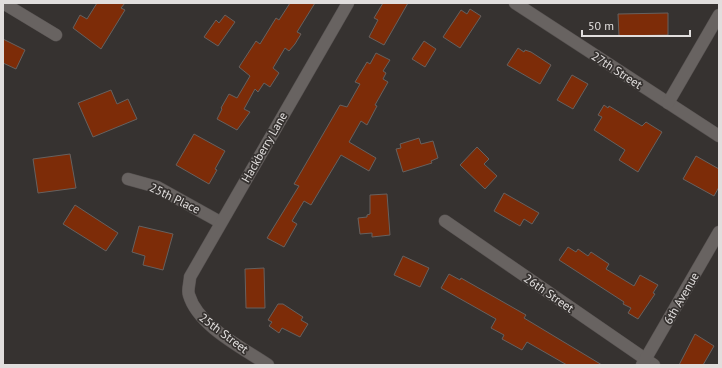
<svg xmlns="http://www.w3.org/2000/svg" width="722" height="368" font-family="'PT Sans',sans-serif">
<style>
.building{fill:#7d2c08;stroke:#66615f}
.lines{fill:none;stroke-linecap:round;stroke-linejoin:round}
.minor-casing{stroke:#55504f;stroke-width:13}
.minor{stroke:#686361;stroke-width:12}
.labels{text-anchor:middle;dominant-baseline:central;stroke-width:3.5;stroke-linejoin:round;paint-order:stroke}
.street-label{font-size:12px;fill:#e1dedd;stroke:#363230}
</style>
<rect width="100%" height="100%" fill="#363230"/>
<!-- building -->
<g class="building">
<path d="M97 3H125L121 8 125 10 101 49 73 28 80 15 87 19Z"/>
<path d="M290 3H315L297 32 301 34 295 44 289 51 285 48 273 68 279 73 270 87 264 83 258 92 255 89 244 109 250 112 237 130 217 119 222 109 221 108 229 94 237 98 250 76 239 67 256 41 260 44 276 18 279 20Z"/>
<path d="M383 3H408L384 45 369 37 378 20 374 18Z"/>
<path d="M470 9 481 16 460 48 443 37 461 10 467 14Z"/>
<path d="M668 13V35L619 36 618 14Z"/>
<path d="M225 15 235 22 218 46 204 37 216 20 219 23Z"/>
<path d="M3 39 25 50 16 69 3 63Z"/>
<path d="M424 41 436 49 425 67 412 59Z"/>
<path d="M518 48 524 52 525 50 531 52 551 65 540 84 507 65Z"/>
<path d="M376 53 390 60 383 71 386 73 383 79 388 82 375 105 377 106 367 125 361 121 349 142 376 158 369 171 341 155 311 205 304 201 292 221 297 224 284 247 267 238 299 186 294 184 340 105 347 107 360 84 355 82 367 62 370 64Z"/>
<path d="M572 75 588 84 573 109 557 100Z"/>
<path d="M111 90 117 104 128 99 137 119 93 137 78 103Z"/>
<path d="M604 105 608 108 609 106 642 126 646 122 662 132 638 172 619 160 625 150 594 130 602 117 598 115Z"/>
<path d="M194 134 225 151 215 169 217 170 209 184 176 165Z"/>
<path d="M419 138 421 144 433 141 438 158 431 161 432 163 403 172 396 149 401 148 400 144Z"/>
<path d="M477 147 489 159 484 164 497 176 485 189 460 165Z"/>
<path d="M70 154 76 188 38 193 33 159Z"/>
<path d="M696 156 719 169V187L714 196 683 179Z"/>
<path d="M504 193 539 213 532 224 524 219 520 226 494 211Z"/>
<path d="M387 194 390 235 372 237V233L360 234 358 218 367 217V215L370 214V195Z"/>
<path d="M75 205 118 233 106 251 63 224Z"/>
<path d="M139 226 173 234 163 270 143 265 145 256 132 252Z"/>
<path d="M568 247 576 252 578 249 588 256 591 252 609 264 606 269 634 286 640 275 658 285 653 293 655 294 638 319 628 313 631 308 623 304 624 302 559 260Z"/>
<path d="M403 256 429 268 420 287 394 275Z"/>
<path d="M264 268 265 308H246L245 269Z"/>
<path d="M449 274 460 280 461 278 526 315 524 318 602 365H567L527 342 522 350 502 339 504 335 491 328 496 319 441 288Z"/>
<path d="M278 304H283L303 317 301 320 308 324 300 337 282 328 279 333 269 326 272 322 268 320Z"/>
<path d="M695 334 714 346 703 365H679Z"/>
</g>
<g class="lines">
<defs>
<g id="minor">
<path d="M3 3 56 35"/>
<path d="M515 3 719 136"/>
<path d="M668 103 719 15"/>
<path d="M128 179 157 187 220 222"/>
<path d="M445 221 654 365"/>
<path d="M268 365C243 348 198 326 189 295 187 290 190 283 190 277L348 3"/>
<path d="M642 365 719 232"/>
</g>
</defs>
<!-- minor casing -->
<use href="#minor" class="minor-casing"/>
<!-- minor -->
<use href="#minor" class="minor"/>
</g>
<g class="labels">
<!-- street labels -->
<g class="street-label">
<text transform="translate(617 70) rotate(33)">27th Street</text>
<text transform="translate(264 147) rotate(-60)">Hackberry Lane</text>
<text transform="translate(175 198) rotate(26)">25th Place</text>
<text transform="translate(549 293) rotate(35)">26th Street</text>
<text transform="translate(681 298) rotate(-60)">6th Avenue</text>
<text transform="translate(224 333) rotate(37)">25th Street</text>
</g>
</g>
<!-- border -->
<rect width="722" height="368" fill="none" stroke="#e1dedd" stroke-width="8"/>
<!-- scale -->
<path d="M582 30v6h108v-6" fill="none" stroke="#e1dedd" stroke-width="2"/>
<text x="588" y="30" font-size="12" fill="#e1dedd" stroke="#363230" stroke-width="3" paint-order="stroke">50 m</text>
</svg>
